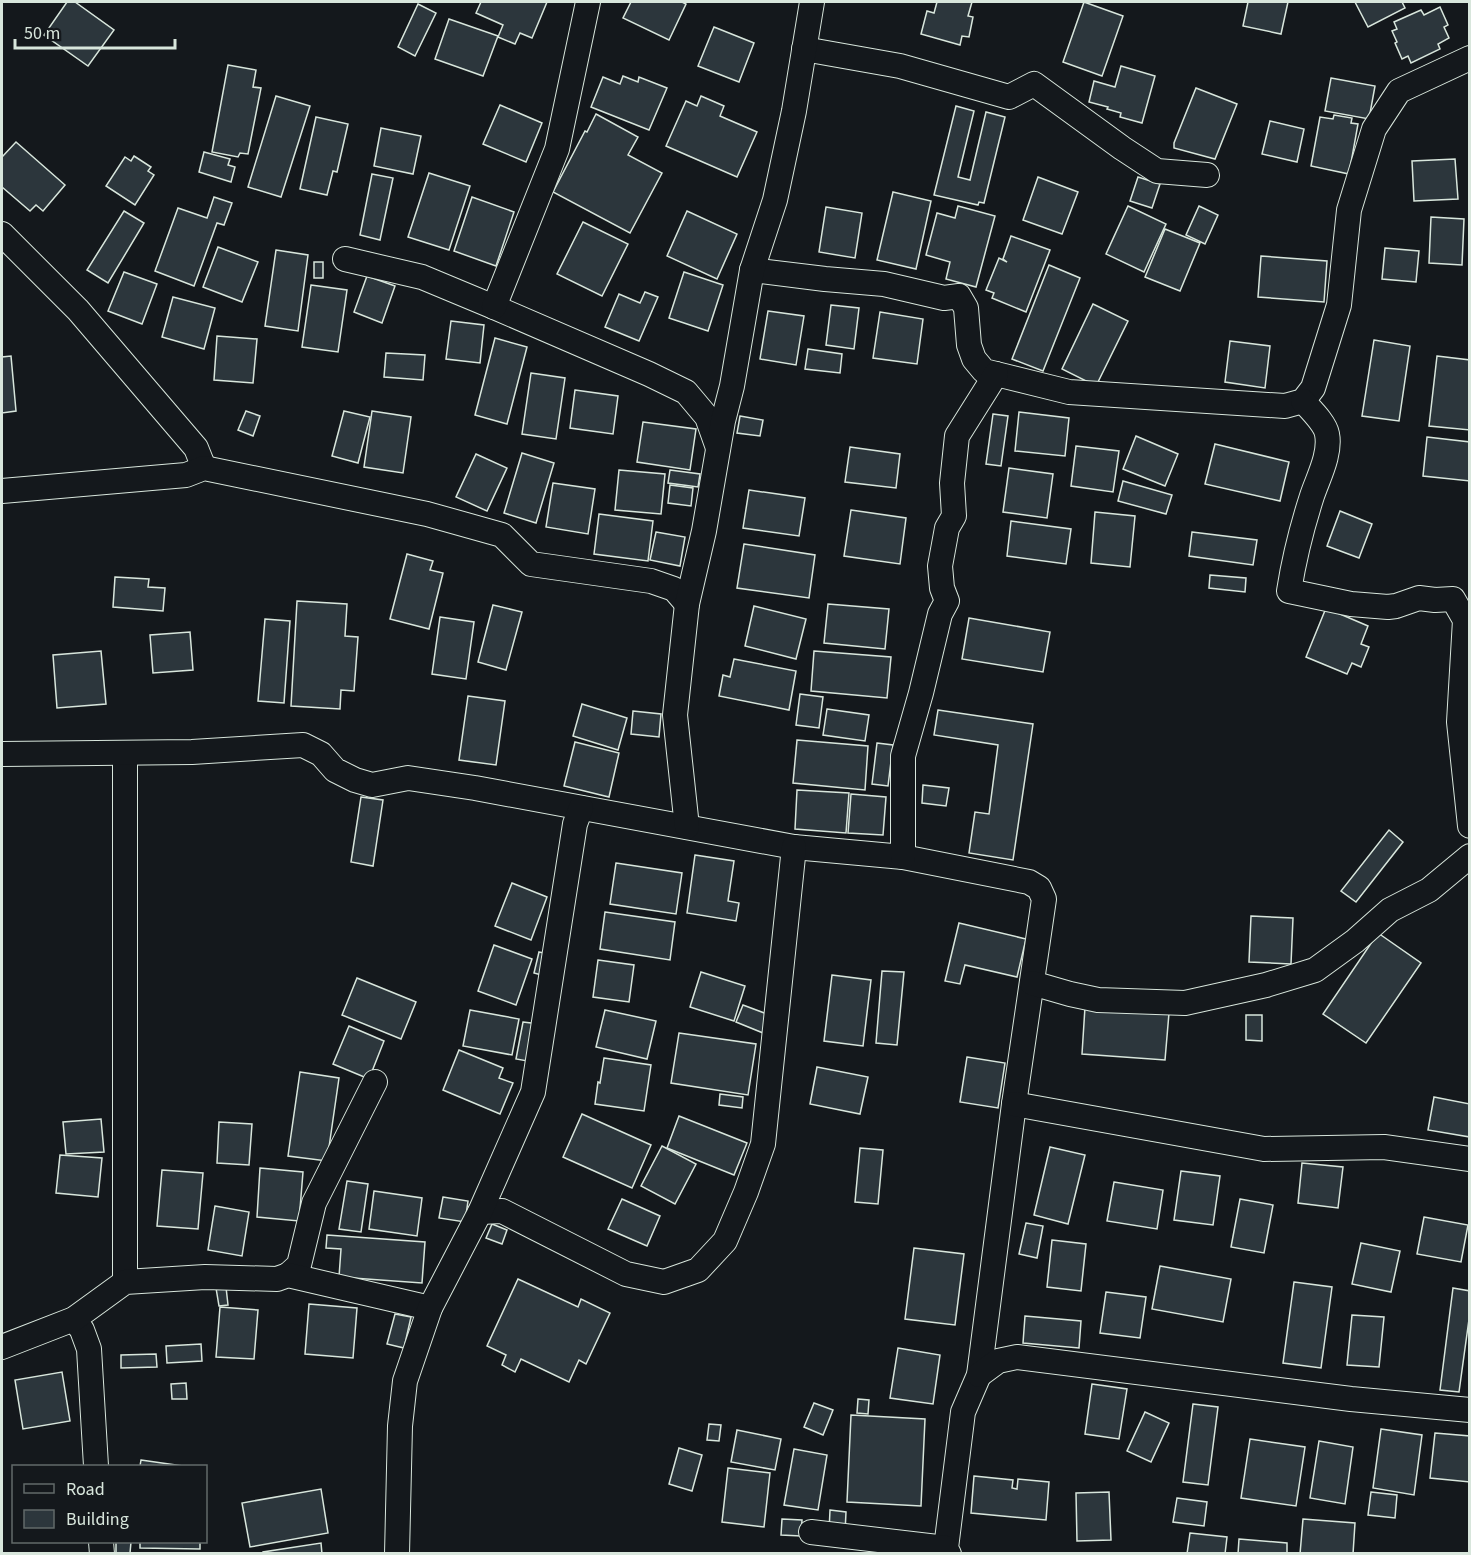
<svg xmlns="http://www.w3.org/2000/svg" width="1471" height="1555" font-family="'Source Sans 3',sans-serif">
<style>
.building{fill:#2c363c;stroke:#d8e6dc;stroke-width:1.5}
.lines{fill:none;stroke-linecap:round;stroke-linejoin:round}
.minor-casing{stroke:#d8e6dc;stroke-width:26}
.minor{stroke:#14181c;stroke-width:24}
</style>
<rect width="100%" height="100%" fill="#14181c"/>
<!-- building -->
<g class="building">
<path d="M67 2H75L114 30 88 66 44 35Z"/>
<path d="M481 2H547L532 38 520 33 515 44 498 37 503 25 476 13Z"/>
<path d="M631 2H682L686 4 669 40 623 18Z"/>
<path d="M937 2H972L968 16 973 17 969 37 962 36 960 45 921 34 927 11 934 13Z"/>
<path d="M1084 2 1123 16 1102 76 1063 62Z"/>
<path d="M1248 2H1288L1281 34 1243 26Z"/>
<path d="M1355 2H1402L1405 8 1368 27Z"/>
<path d="M418 4 436 13 415 56 398 47Z"/>
<path d="M1440 7 1448 25 1444 27 1449 38 1438 44 1440 49 1411 63 1408 56 1402 59 1395 43 1397 42 1392 31 1397 29 1394 22 1421 10 1424 15Z"/>
<path d="M449 19 498 36 483 76 435 59Z"/>
<path d="M714 27 754 43 739 82 698 66Z"/>
<path d="M228 65 256 70 253 87 261 88 248 154 240 153 238 157 212 152Z"/>
<path d="M1121 66 1155 76 1142 123 1120 117 1121 113 1107 109 1108 107 1089 102 1094 81 1115 87Z"/>
<path d="M623 76 638 82 639 77 667 88 649 130 591 107 603 77 620 84Z"/>
<path d="M1331 78 1375 86 1369 119 1325 111Z"/>
<path d="M1196 88 1237 104 1215 159 1174 148V143Z"/>
<path d="M276 96 310 106 281 197 248 187Z"/>
<path d="M701 96 724 106 720 116 757 132 737 177 666 146 686 101 697 106Z"/>
<path d="M500 105 542 123 526 162 483 144Z"/>
<path d="M956 106 974 111 958 177 970 180 986 112 1005 117 984 203 979 202 978 205 934 195Z"/>
<path d="M596 114 638 137 628 155 662 173 630 233 553 192 585 131 587 132Z"/>
<path d="M1334 115 1352 118 1351 123 1358 124 1349 174 1311 166 1320 117 1333 119Z"/>
<path d="M316 117 348 124 337 172 333 171 327 195 300 189Z"/>
<path d="M1270 121 1304 129 1297 162 1262 154Z"/>
<path d="M381 128 421 136 413 174 374 166Z"/>
<path d="M16 142 65 185 43 211 36 205 30 211 2 187V157Z"/>
<path d="M204 152 230 159 228 165 235 167 231 182 199 172Z"/>
<path d="M134 156 151 167 148 171 154 175 135 205 106 186 125 157 131 161Z"/>
<path d="M1455 159 1458 199 1414 201 1412 161Z"/>
<path d="M429 173 470 186 449 250 408 237Z"/>
<path d="M372 174 393 178 380 240 360 235Z"/>
<path d="M1038 177 1078 192 1062 234 1023 220Z"/>
<path d="M1138 177 1160 184 1152 208 1130 201Z"/>
<path d="M893 192 931 201 916 269 877 260Z"/>
<path d="M214 197 232 203 224 225 217 223 194 286 155 271 178 208 207 218Z"/>
<path d="M472 197 514 212 496 266 454 251Z"/>
<path d="M958 206 995 216 976 287 946 279 950 262 926 255 937 213 955 218Z"/>
<path d="M1128 206 1166 224 1144 272 1106 254Z"/>
<path d="M1199 206 1218 215 1205 244 1186 235Z"/>
<path d="M826 207 862 213 855 258 819 252Z"/>
<path d="M124 211 144 223 108 283 87 270Z"/>
<path d="M687 211 737 234 717 279 667 256Z"/>
<path d="M1431 217 1464 219 1462 265 1429 263Z"/>
<path d="M583 222 628 244 602 296 557 274Z"/>
<path d="M1165 229 1200 243 1180 291 1145 277Z"/>
<path d="M1011 236 1050 250 1026 312 992 298 994 293 986 290 999 258 1007 262 1003 259Z"/>
<path d="M218 247 258 262 242 302 203 287Z"/>
<path d="M1385 248 1419 251 1416 282 1382 279Z"/>
<path d="M276 250 308 255 298 331 265 326Z"/>
<path d="M1261 256 1327 261 1324 302 1258 297Z"/>
<rect x="314" y="262" width="9" height="16"/>
<path d="M1049 265 1080 278 1043 371 1012 359Z"/>
<path d="M124 272 157 284 142 324 108 311Z"/>
<path d="M684 272 723 285 708 331 669 318Z"/>
<path d="M367 276 395 286 382 323 354 312Z"/>
<path d="M311 285 347 290 338 352 302 347Z"/>
<path d="M645 292 658 297 639 341 605 327 619 294 640 303Z"/>
<path d="M173 297 215 308 204 349 162 337Z"/>
<path d="M1093 304 1128 321 1096 386 1062 369Z"/>
<path d="M831 305 859 308 854 349 826 345Z"/>
<path d="M768 311 804 316 796 365 760 359Z"/>
<path d="M880 312 923 319 917 364 873 358Z"/>
<path d="M451 321 484 325 480 363 446 359Z"/>
<path d="M217 336 257 339 253 383 214 380Z"/>
<path d="M495 338 527 347 507 424 475 415Z"/>
<path d="M1374 340 1410 346 1399 421 1362 416Z"/>
<path d="M1230 341 1270 346 1265 388 1225 382Z"/>
<path d="M808 349 842 354 840 373 805 369Z"/>
<path d="M386 353 425 355 423 380 384 377Z"/>
<path d="M11 356 16 411 2 413V357Z"/>
<path d="M1437 356 1470 360V430L1429 426Z"/>
<path d="M531 373 565 378 556 439 522 434Z"/>
<path d="M575 390 618 396 613 434 570 428Z"/>
<path d="M246 411 260 416 253 436 238 430Z"/>
<path d="M344 411 370 417 358 463 332 456Z"/>
<path d="M372 411 411 417 403 473 364 467Z"/>
<path d="M1019 412 1069 418 1065 456 1015 451Z"/>
<path d="M993 414 1008 416 1001 466 986 464Z"/>
<path d="M740 416 763 420 760 436 737 433Z"/>
<path d="M643 422 696 429 690 470 637 462Z"/>
<path d="M1136 436 1178 454 1165 486 1123 469Z"/>
<path d="M1427 437 1470 442V481L1423 476Z"/>
<path d="M1215 444 1289 462 1280 501 1205 484Z"/>
<path d="M1076 446 1119 451 1113 492 1071 486Z"/>
<path d="M850 447 900 454 896 488 845 482Z"/>
<path d="M522 453 554 463 536 523 504 513Z"/>
<path d="M476 454 507 468 487 511 456 497Z"/>
<path d="M1009 468 1053 474 1047 518 1003 512Z"/>
<path d="M619 470 665 474 661 514 615 510Z"/>
<path d="M670 470 700 474 698 487 668 483Z"/>
<path d="M1123 481 1172 495 1166 514 1118 501Z"/>
<path d="M553 483 595 489 588 534 546 527Z"/>
<path d="M670 485 693 488 691 506 668 503Z"/>
<path d="M749 490 805 498 799 536 743 528Z"/>
<path d="M851 510 906 518 900 564 844 556Z"/>
<path d="M1340 511 1372 524 1359 558 1327 546Z"/>
<path d="M1095 512 1135 516 1130 567 1091 563Z"/>
<path d="M599 514 653 521 648 561 594 554Z"/>
<path d="M1011 521 1071 529 1066 564 1007 556Z"/>
<path d="M656 532 685 537 680 566 650 560Z"/>
<path d="M1192 532 1257 540 1253 565 1189 556Z"/>
<path d="M744 544 815 555 809 598 737 588Z"/>
<path d="M407 554 433 561 430 570 443 573 429 629 390 619Z"/>
<path d="M1210 575 1246 578 1245 592 1209 588Z"/>
<path d="M115 577 149 579 148 587 165 588 163 611 113 607Z"/>
<path d="M297 601 347 604 345 636 358 637 354 691 341 690 340 709 291 706Z"/>
<path d="M828 604 889 609 885 649 824 643Z"/>
<path d="M493 605 522 612 506 670 478 662Z"/>
<path d="M754 606 806 619 796 659 745 646Z"/>
<path d="M1326 608 1368 626 1361 644 1369 647 1361 667 1352 663 1347 674 1306 657Z"/>
<path d="M440 617 474 622 466 679 432 674Z"/>
<path d="M969 618 1050 632 1043 672 962 659Z"/>
<path d="M265 619 290 621 284 703 258 701Z"/>
<path d="M190 632 193 670 153 673 150 635Z"/>
<path d="M101 651 106 704 57 708 53 655Z"/>
<path d="M814 651 891 657 887 698 811 691Z"/>
<path d="M734 659 796 671 789 710 719 696 723 675 730 677Z"/>
<path d="M800 694 823 697 819 728 796 725Z"/>
<path d="M468 696 505 701 496 765 459 760Z"/>
<path d="M582 704 627 718 618 750 573 736Z"/>
<path d="M827 709 869 715 865 741 823 735Z"/>
<path d="M938 710 1033 724 1013 860 969 853 975 812 989 814 998 745 934 735Z"/>
<path d="M633 711 661 714 659 737 631 734Z"/>
<path d="M797 740 868 746 865 790 793 783Z"/>
<path d="M575 742 619 753 609 797 564 786Z"/>
<path d="M877 743 893 745 888 786 872 784Z"/>
<path d="M923 785 949 788 946 806 922 803Z"/>
<path d="M797 790 849 793 846 833 795 829Z"/>
<path d="M851 794 886 797 883 835 848 833Z"/>
<path d="M361 797 383 800 373 866 351 862Z"/>
<path d="M1389 830 1403 842 1356 902 1341 891Z"/>
<path d="M695 855 734 861 728 901 739 903 736 921 687 913Z"/>
<path d="M616 863 682 873 676 914 610 904Z"/>
<path d="M512 883 547 897 531 940 495 926Z"/>
<path d="M605 912 675 922 670 960 600 949Z"/>
<path d="M1251 916 1293 918 1291 964 1249 962Z"/>
<path d="M959 923 1026 939 1017 977 965 965 960 984 945 981Z"/>
<path d="M1378 933 1421 963 1366 1043 1323 1014Z"/>
<path d="M494 945 532 959 516 1005 478 991Z"/>
<path d="M539 952 554 955 549 977 534 973Z"/>
<path d="M598 960 634 965 629 1002 593 997Z"/>
<path d="M882 971 904 972 897 1045 876 1043Z"/>
<path d="M701 972 745 986 734 1021 690 1007Z"/>
<path d="M832 975 871 980 863 1046 824 1041Z"/>
<path d="M357 978 416 1002 401 1039 342 1015Z"/>
<path d="M743 1005 775 1017 768 1035 736 1022Z"/>
<path d="M1085 1007 1169 1013 1165 1060 1082 1054Z"/>
<path d="M470 1010 519 1019 512 1055 463 1046Z"/>
<path d="M605 1010 656 1021 647 1059 596 1047Z"/>
<path d="M1246 1015H1262V1041L1246 1040Z"/>
<path d="M523 1022 539 1024 533 1062 516 1059Z"/>
<path d="M349 1026 384 1041 369 1079 333 1064Z"/>
<path d="M679 1033 756 1044 748 1095 671 1083Z"/>
<path d="M459 1050 503 1068 499 1078 513 1083 500 1114 443 1090Z"/>
<path d="M967 1057 1005 1063 998 1108 960 1102Z"/>
<path d="M604 1058 651 1065 644 1111 595 1104 598 1082 600 1083Z"/>
<path d="M817 1067 868 1077 860 1114 810 1104Z"/>
<path d="M300 1072 339 1078 327 1161 288 1156Z"/>
<path d="M720 1094 743 1097 742 1108 719 1105Z"/>
<path d="M1434 1097 1470 1104V1137L1428 1130Z"/>
<path d="M582 1114 651 1145 632 1188 563 1157Z"/>
<path d="M679 1116 747 1143 734 1175 667 1148Z"/>
<path d="M101 1119 104 1152 66 1154 63 1122Z"/>
<path d="M219 1122 252 1124 249 1165 217 1163Z"/>
<path d="M662 1146 696 1164 675 1204 641 1186Z"/>
<path d="M1050 1147 1085 1155 1068 1224 1034 1215Z"/>
<path d="M860 1148 883 1150 878 1204 855 1202Z"/>
<path d="M60 1155 102 1158 98 1197 56 1193Z"/>
<path d="M1302 1163 1343 1167 1338 1208 1298 1203Z"/>
<path d="M260 1168 303 1172 299 1221 257 1217Z"/>
<path d="M162 1170 203 1173 198 1229 157 1226Z"/>
<path d="M1181 1171 1220 1176 1213 1225 1174 1220Z"/>
<path d="M347 1181 368 1184 361 1232 339 1229Z"/>
<path d="M1114 1182 1163 1190 1157 1229 1107 1221Z"/>
<path d="M374 1191 422 1198 417 1236 369 1229Z"/>
<path d="M443 1197 468 1201 465 1222 439 1218Z"/>
<path d="M622 1199 660 1216 647 1246 608 1229Z"/>
<path d="M1240 1199 1273 1205 1264 1253 1231 1247Z"/>
<path d="M215 1206 249 1212 242 1256 208 1250Z"/>
<path d="M1424 1217 1468 1225 1461 1262 1417 1254Z"/>
<path d="M1026 1223 1043 1226 1037 1258 1019 1254Z"/>
<path d="M492 1224 507 1230 502 1244 486 1238Z"/>
<path d="M327 1235 425 1242 422 1283 339 1277 341 1249 326 1248Z"/>
<path d="M1052 1240 1086 1244 1081 1291 1047 1287Z"/>
<path d="M1361 1243 1400 1251 1391 1292 1352 1284Z"/>
<path d="M914 1248 964 1254 955 1325 905 1319Z"/>
<path d="M1160 1266 1231 1279 1223 1322 1152 1309Z"/>
<path d="M518 1279 578 1307 581 1299 610 1313 586 1364 579 1360 569 1382 521 1359 515 1372 502 1365 506 1355 487 1346Z"/>
<path d="M1294 1282 1332 1287 1321 1368 1283 1363Z"/>
<path d="M226 1287 228 1305 219 1306 216 1288Z"/>
<path d="M1453 1288 1470 1291V1312L1459 1392 1440 1390Z"/>
<path d="M1106 1292 1146 1297 1140 1338 1100 1333Z"/>
<path d="M309 1304 357 1308 353 1358 305 1354Z"/>
<path d="M220 1307 258 1310 254 1359 216 1357Z"/>
<path d="M395 1314 411 1317 404 1348 387 1344Z"/>
<path d="M1352 1315 1384 1317 1379 1367 1347 1365Z"/>
<path d="M1025 1316 1081 1321 1079 1348 1023 1343Z"/>
<path d="M201 1344 202 1361 167 1363 166 1346Z"/>
<path d="M898 1348 940 1355 933 1404 890 1398Z"/>
<path d="M156 1354 157 1367 121 1368V1355Z"/>
<path d="M62 1372 70 1421 23 1429 15 1380Z"/>
<path d="M186 1383 187 1399H172L171 1384Z"/>
<path d="M1092 1384 1127 1389 1119 1439 1085 1434Z"/>
<path d="M858 1399 869 1400 868 1414 857 1413Z"/>
<path d="M814 1403 833 1410 823 1435 804 1427Z"/>
<path d="M1193 1404 1218 1407 1208 1485 1183 1482Z"/>
<path d="M1145 1412 1169 1423 1151 1462 1127 1451Z"/>
<path d="M851 1415 925 1419 921 1506 847 1502Z"/>
<path d="M709 1424 721 1425 719 1441 707 1440Z"/>
<path d="M1381 1429 1422 1435 1414 1495 1373 1488Z"/>
<path d="M737 1430 781 1439 775 1470 731 1462Z"/>
<path d="M1435 1433 1470 1436V1482L1430 1478Z"/>
<path d="M1250 1439 1305 1447 1296 1506 1241 1498Z"/>
<path d="M1319 1441 1353 1447 1345 1504 1310 1498Z"/>
<path d="M679 1448 702 1455 692 1491 669 1484Z"/>
<path d="M794 1449 827 1455 818 1510 784 1505Z"/>
<path d="M141 1460 183 1466H140Z"/>
<path d="M728 1468 770 1473 764 1527 722 1522Z"/>
<path d="M974 1476 1013 1480 1012 1488 1017 1489 1018 1479 1049 1482 1046 1520 971 1513Z"/>
<path d="M321 1489 328 1533 250 1547 242 1503Z"/>
<path d="M1109 1492 1111 1540 1077 1541 1076 1493Z"/>
<path d="M1371 1492 1397 1495 1395 1518 1368 1515Z"/>
<path d="M1177 1498 1207 1502 1204 1526 1173 1522Z"/>
<path d="M830 1510 846 1512 845 1533 829 1532Z"/>
<path d="M782 1519 802 1520 801 1536 781 1535Z"/>
<path d="M1303 1519 1355 1523 1353 1554H1300Z"/>
<path d="M1190 1533 1227 1537 1225 1554H1187Z"/>
<path d="M1239 1539 1287 1543V1554H1238Z"/>
<path d="M116 1542H131L130 1553H116Z"/>
<path d="M140 1542H200V1549L140 1548Z"/>
<path d="M321 1543 322 1554H263V1552Z"/>
</g>
<g class="lines">
<defs>
<g id="minor">
<path d="M804 49 900 66 1009 97 1034 84 1122 148 1157 171 1207 175"/>
<path d="M2 234 78 310 196 448 204 468"/>
<path d="M345 259 422 277 494 307 649 374 686 392 707 417 718 448"/>
<path d="M752 270 825 279 884 284 944 298 959 296 966 308 969 345 974 359 984 371 1069 392 1285 406 1303 401 1313 388 1339 305 1349 210 1374 129 1399 91 1470 58"/>
<path d="M494 307 557 149 588 2"/>
<path d="M1303 401C1310 409 1325 423 1327 434 1331 454 1318 478 1312 496 1302 527 1294 559 1289 591L1351 604 1388 607 1396 606 1419 598 1435 600 1453 599 1465 620 1459 722 1470 826"/>
<path d="M2 491 186 475 204 468 427 514 502 535 531 564 651 581 674 589 687 604"/>
<path d="M125 753V1282"/>
<path d="M2 754 192 752 303 745 321 754 335 770 355 780 372 785 408 778 475 788 794 847 903 857 1029 882 1039 888 1044 899 1014 1104 979 1375 963 1412 946 1548 949 1554"/>
<path d="M687 827 675 715 687 604 704 531 723 421 732 386 752 270 775 200 794 111 812 2"/>
<path d="M903 857V756L921 693 940 614 947 601 942 588 940 566 947 528 954 516 952 483 957 436 996 374"/>
<path d="M1032 983 1070 994 1098 1000 1185 1003 1266 985 1315 970 1355 941 1390 910 1429 890 1470 856"/>
<path d="M1014 1104 1264 1149 1384 1147 1470 1159"/>
<path d="M480 1212 502 1211 626 1274 664 1282 698 1270 725 1241 746 1192 763 1144 794 847"/>
<path d="M288 1275 299 1265 314 1203 375 1082"/>
<path d="M74 1319 82 1330 89 1349 96 1466"/>
<path d="M2 1347 74 1319 125 1282 205 1277 277 1279 288 1275 430 1308"/>
<path d="M979 1375 998 1361 1017 1357 1351 1399 1470 1410"/>
<path d="M811 1532 946 1548"/>
<path d="M101 1542 102 1554"/>
<path d="M397 1554 400 1426 405 1381 430 1308 480 1212 533 1092 575 824 581 808"/>
</g>
</defs>
<!-- minor casing -->
<use href="#minor" class="minor-casing"/>
<!-- minor -->
<use href="#minor" class="minor"/>
</g>
<!-- border -->
<rect width="1471" height="1555" fill="none" stroke="#d8e6dc" stroke-width="6"/>
<!-- legend -->
<rect x="12" y="1465" width="195" height="78" fill="#14181c" stroke="#626a69" stroke-width="1.5"/>
<rect x="24" y="1484" width="30" height="9" fill="#14181c" stroke="#626a69" stroke-width="1.5"/>
<text x="66" y="1495" font-size="18" fill="#d8e6dc">Road</text>
<rect x="24" y="1510" width="30" height="18" fill="#2c363c" stroke="#626a69" stroke-width="1.5"/>
<text x="66" y="1525" font-size="18" fill="#d8e6dc">Building</text>
<!-- scale -->
<path d="M15 39v9h160v-9" fill="none" stroke="#d8e6dc" stroke-width="3"/>
<text x="24" y="39" font-size="18" fill="#d8e6dc" stroke="#14181c" stroke-width="4.5" paint-order="stroke">50 m</text>
</svg>
